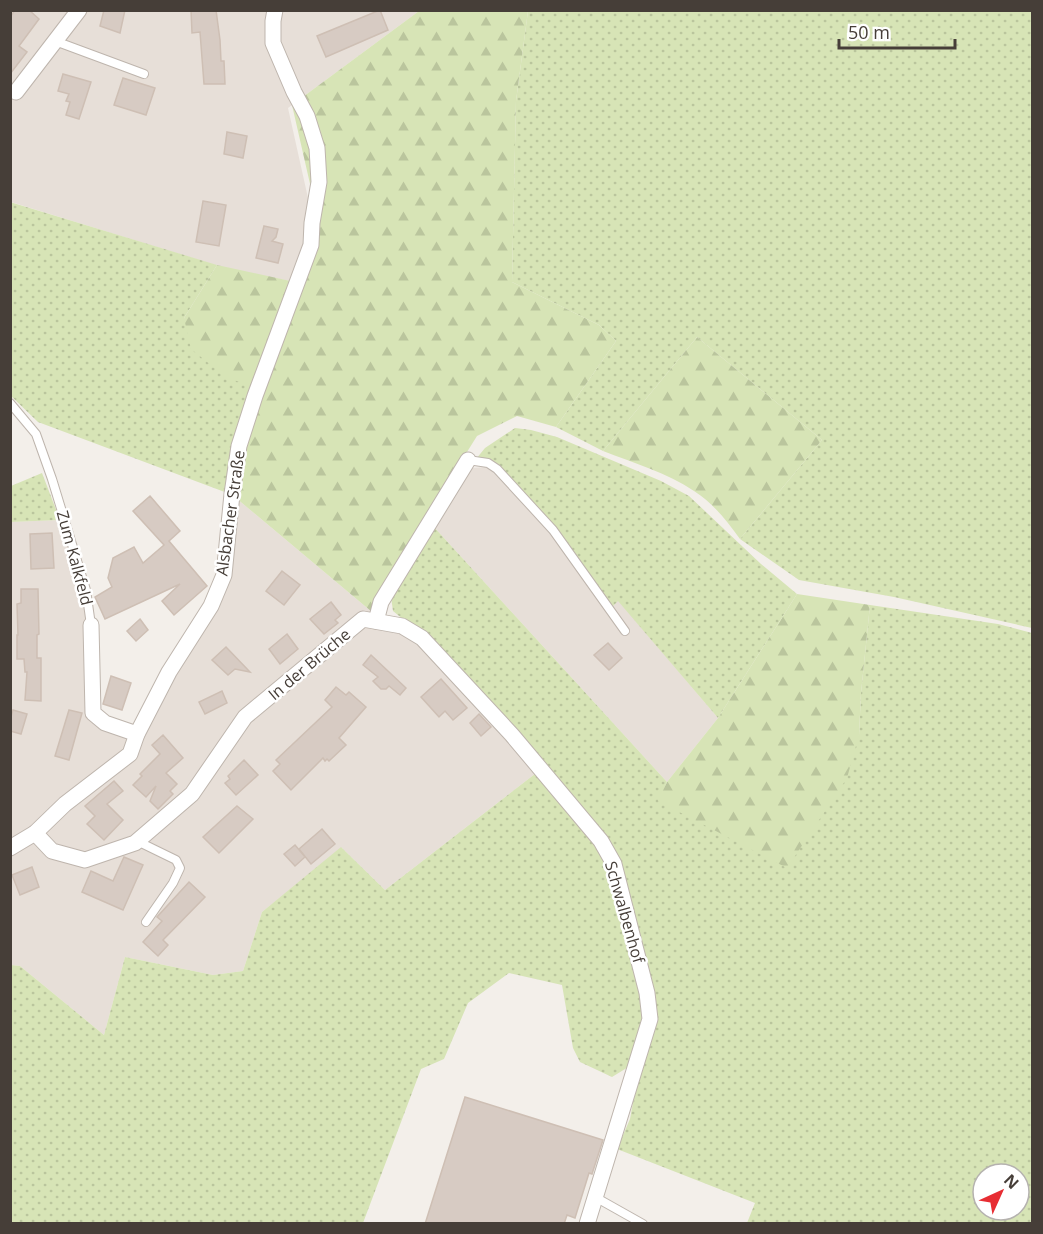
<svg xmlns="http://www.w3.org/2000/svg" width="1043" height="1234" font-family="'Open Sans',sans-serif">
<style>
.residential{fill:#e7dfd8}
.grass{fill:url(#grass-dots);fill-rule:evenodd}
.forest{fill:url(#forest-firs)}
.building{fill:#d7cbc3;stroke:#cebfb4;stroke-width:1.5}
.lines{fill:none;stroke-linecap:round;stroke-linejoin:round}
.service-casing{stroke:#beb5ad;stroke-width:10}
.minor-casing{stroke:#beb5ad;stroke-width:17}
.service{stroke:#fff;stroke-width:8}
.minor{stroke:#fff;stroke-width:15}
.labels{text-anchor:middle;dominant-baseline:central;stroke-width:5;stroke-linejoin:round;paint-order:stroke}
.street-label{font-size:16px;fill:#463e38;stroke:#fff}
</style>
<defs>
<pattern id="grass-dots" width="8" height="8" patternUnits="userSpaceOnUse" patternTransform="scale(1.5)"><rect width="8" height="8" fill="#d7e4b6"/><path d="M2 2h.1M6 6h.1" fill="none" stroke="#bac59d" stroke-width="1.8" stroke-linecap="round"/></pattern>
<pattern id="forest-firs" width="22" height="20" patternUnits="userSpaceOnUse" patternTransform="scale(1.5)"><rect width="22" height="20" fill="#d7e4b6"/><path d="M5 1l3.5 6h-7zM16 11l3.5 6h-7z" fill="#bac59d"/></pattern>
</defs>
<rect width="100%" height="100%" fill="#f3efea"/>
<!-- residential -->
<g class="residential">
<path d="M10 11H419L288 108 308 198 309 222 295 282 228 269 11 202Z"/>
<path d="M487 467 495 472 551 532 608 612 618 600 718 718 667 782 433 526 471 468Z"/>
<path d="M236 498 372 612 420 640 540 770 385 890 342 848 262 912 243 971 213 975 125 957 104 1035 20 966 11 965 10 522 60 520 71 542 85 591 92 713 139 735 213 607Z"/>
</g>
<!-- grass -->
<g class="grass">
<path d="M528 11H1032V628L894 597 799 580 740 539 822 440 697 337 603 451 556 427 616 341 599 325 512 282 516 101Z"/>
<path d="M10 202 217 265 184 318 256 387 230 494 38 422 11 396Z"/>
<path d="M515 428 531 430 557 437 661 481 689 496 761 564 797 594 718 718 618 601 611 608 499 467 476 459 485 448Z"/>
<path d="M42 473 60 520 11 522V486Z"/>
<path d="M433 526 667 782 659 801 859 735 861 693 870 605 998 624 1032 633V1223H747L755 1203 617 1149 630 1119 636 1086 653 1021 618 864 404 620 393 611 391 597ZM983 1174H1019V1210H983Z"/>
<path d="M540 770 612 864 646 1018 630 1066 612 1077 580 1062 573 1048 562 985 509 973 468 1003 444 1059 421 1069 363 1223 11 1224V965L20 966 104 1035 125 957 213 975 243 971 262 912 341 847 385 890Z"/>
</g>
<!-- forest -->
<g class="forest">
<path d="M419 11H528L516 101 512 282 599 325 616 341 556 427 517 416 477 436 462 460 372 612 236 498 242 448 301 283 313 197 292 105Z"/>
<path d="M217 265 295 282 256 387 227 378 191 349 184 318Z"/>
<path d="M697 337 822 440 740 539C727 521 713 503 694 491 667 473 634 463 603 451Z"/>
<path d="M797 594 870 605 861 693 859 735 847 778 787 868 658 801 667 782 718 718Z"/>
</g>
<!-- building -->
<g class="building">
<path d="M15 10H29L39 19 19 46 27 52 10 74V17Z"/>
<path d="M104 10H125L120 33 100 26Z"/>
<path d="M191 10H216L220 40 221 61H224L225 84H204L200 32 192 33Z"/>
<path d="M380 10 388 30 326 57 317 36Z"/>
<path d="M63 74 91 82 79 119 66 115 70 102 66 101 69 94 58 91Z"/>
<path d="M123 78 155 88 146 115 114 105Z"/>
<path d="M227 132 247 136 243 158 224 154Z"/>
<path d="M203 201 226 205 219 246 196 242Z"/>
<path d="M264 226 278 229 276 237 272 241 283 244 278 263 256 258Z"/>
<path d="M150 496 180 531 169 541 207 586 174 615 162 601 180 584 105 619 95 597 112 587 108 578 113 558 134 547 143 563 164 545 133 511Z"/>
<path d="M52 533 54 568 31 569 30 534Z"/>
<path d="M282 571 300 585 284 605 266 591Z"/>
<path d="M21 589H38L39 634 37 635V658H41V701L25 700 27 672H25L24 659H17V635H18L17 604 21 603Z"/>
<path d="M331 602 341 615 335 620 338 623 324 634 310 619Z"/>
<path d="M140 619 148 630 136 641 127 631Z"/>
<path d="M287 634 298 649 280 664 269 649Z"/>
<path d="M608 643 622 658 609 670 594 655Z"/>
<path d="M226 647 250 672 235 669 228 675 212 660Z"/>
<path d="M371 655 406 688 400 695 389 686 386 689H381L373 681 378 677 363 665Z"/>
<path d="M111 676 131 683 122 710 103 704Z"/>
<path d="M441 679 467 708 453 720 445 711 439 717 421 697Z"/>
<path d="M336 687 346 695 349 692 366 707 339 738 346 745 329 761 327 759 325 761 323 758 291 790 273 771 280 764 276 760 332 707 325 700Z"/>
<path d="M222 691 227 703 205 714 199 702Z"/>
<path d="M13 710 27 714 21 734 10 731V720Z"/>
<path d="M69 710 82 713 69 760 55 756Z"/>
<path d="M479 714 491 727 481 736 470 723Z"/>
<path d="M163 735 183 758 166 773 177 784 170 791 173 794 158 809 150 801 156 786 146 797 133 785 142 776 140 774 160 754 152 745Z"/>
<path d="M244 760 258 775 236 795 225 783 230 779 228 776Z"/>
<path d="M114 781 123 791 107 804 123 820 104 840 87 824 95 816 85 806Z"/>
<path d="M237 806 253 819 219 853 203 837Z"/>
<path d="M322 829 335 844 311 864 299 849Z"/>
<path d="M295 845 305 857 295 866 284 854Z"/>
<path d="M124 857 143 865 123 910 82 892 91 871 113 881Z"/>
<path d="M32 867 39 887 20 895 12 875Z"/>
<path d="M189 882 205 897 163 940 168 945 158 956 143 942 162 921 157 917Z"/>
<path d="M465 1097 603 1140 592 1174 589 1173 575 1218 567 1215 564 1224H425Z"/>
</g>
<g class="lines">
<defs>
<g id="service">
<path d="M55 41 144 74"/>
<path d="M10 403 36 434 52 479 86 590 91 625"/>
<path d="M468 460 488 463 497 469 553 530 625 631"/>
<path d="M137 841 176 860 180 868 173 883 146 922"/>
<path d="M595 1197 643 1224"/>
</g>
<g id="minor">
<path d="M16 92 79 10"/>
<path d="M376 621 381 602 468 460"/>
<path d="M91 625 93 713 105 723 137 734"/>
<path d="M35 833 52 851 85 860 135 843 192 794 245 717 363 619 402 626 422 638 512 735 601 841 614 864 647 993 650 1019 587 1224"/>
<path d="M10 848 35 833 65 804 130 754 137 734 169 672 211 606 224 575 232 494 239 446 255 396 311 245 312 223 319 182 317 148 307 116 294 92 273 43V21L275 10"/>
</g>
</defs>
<!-- service casing -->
<use href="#service" class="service-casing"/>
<!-- minor casing -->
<use href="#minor" class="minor-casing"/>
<!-- service -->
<use href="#service" class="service"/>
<!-- minor -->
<use href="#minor" class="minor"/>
</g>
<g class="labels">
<!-- street labels -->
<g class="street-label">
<text transform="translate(230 513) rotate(-82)">Alsbacher Straße</text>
<text transform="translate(75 558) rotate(75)">Zum Kalkfeld</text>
<text transform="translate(309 664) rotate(-40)">In der Brüche</text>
<text transform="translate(625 912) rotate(74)">Schwalbenhof</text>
</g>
</g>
<!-- border -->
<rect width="1043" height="1234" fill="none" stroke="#463e38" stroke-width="24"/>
<!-- north arrow -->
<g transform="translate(1001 1192) rotate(45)"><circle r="28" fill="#ffffff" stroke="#b5b2af" stroke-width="1.5"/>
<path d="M0-4.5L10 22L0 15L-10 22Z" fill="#e72d33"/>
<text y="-9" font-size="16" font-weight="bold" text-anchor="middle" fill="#463e38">N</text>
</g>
<!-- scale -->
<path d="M839 39v9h116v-9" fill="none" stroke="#463e38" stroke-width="3"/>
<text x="848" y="39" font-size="18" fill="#463e38" stroke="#ffffff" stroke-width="4.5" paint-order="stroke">50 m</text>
</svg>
